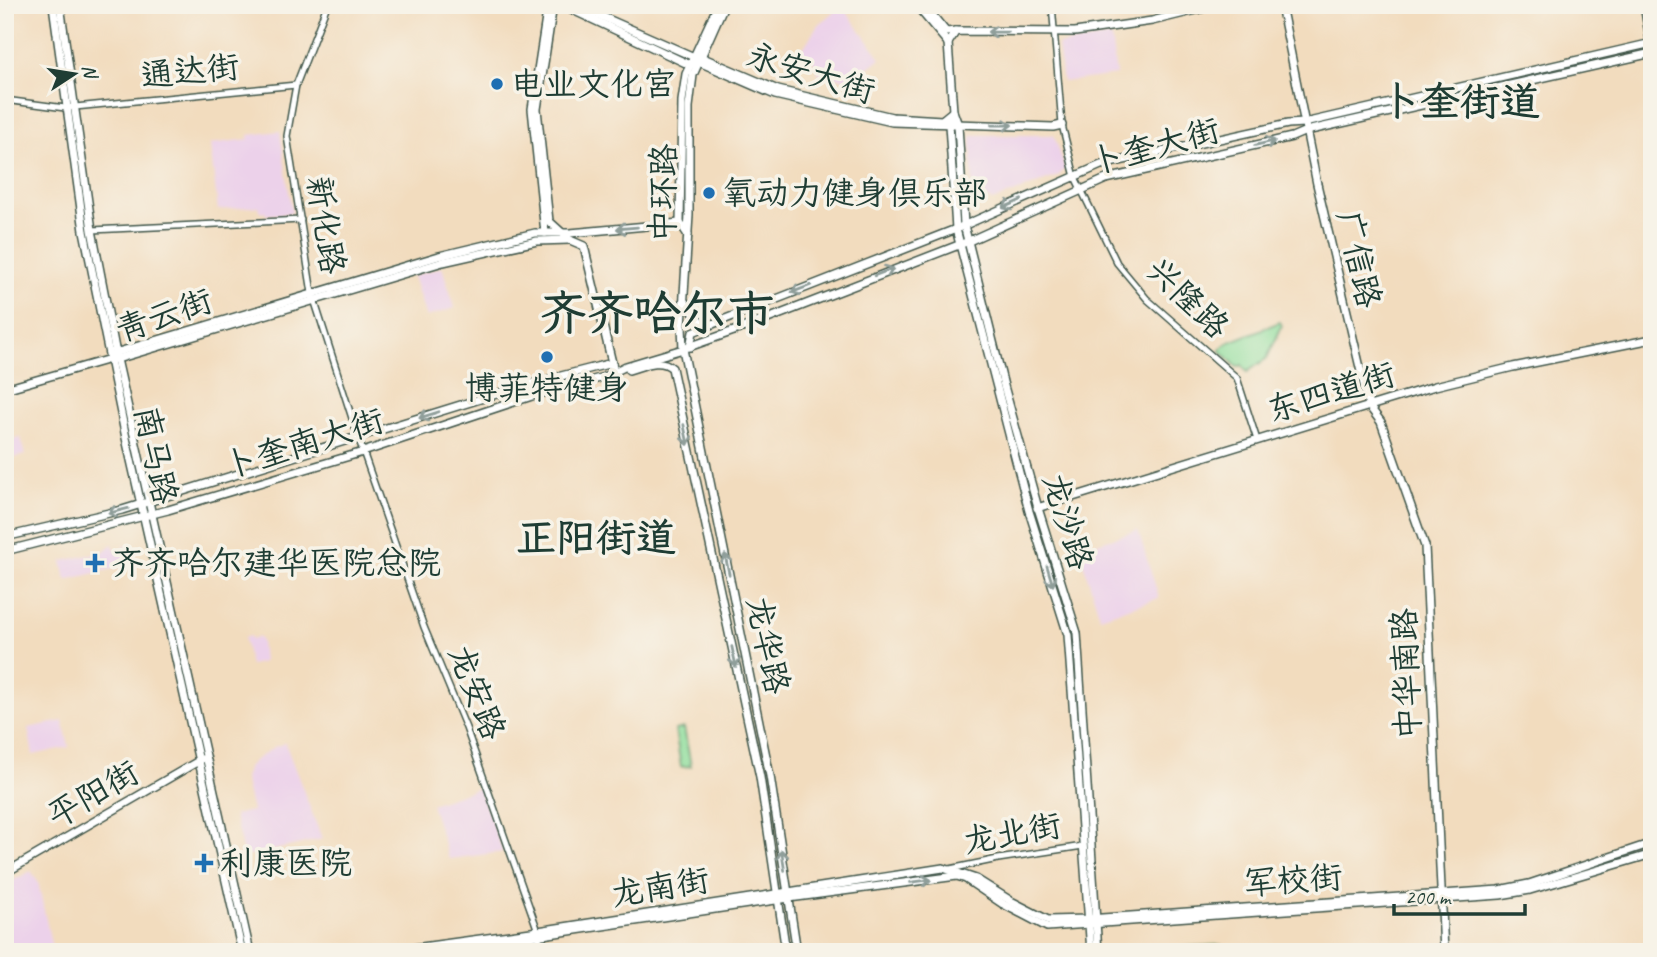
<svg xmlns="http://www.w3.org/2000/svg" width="1657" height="957" font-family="Caveat,'LXGW WenKai TC',sans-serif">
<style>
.built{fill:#ecd1ea}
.green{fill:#8fde9c;stroke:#578e68;stroke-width:2}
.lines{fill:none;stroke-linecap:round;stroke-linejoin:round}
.minor-casing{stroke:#3f5549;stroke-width:8}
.major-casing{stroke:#3f5549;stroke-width:10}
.minor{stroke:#fff;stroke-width:5}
.major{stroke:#fff;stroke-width:7}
.oneway{stroke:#8f9e9a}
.poi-dot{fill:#1f6fb2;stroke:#f7f3e8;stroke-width:2.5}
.labels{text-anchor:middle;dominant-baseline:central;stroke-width:7;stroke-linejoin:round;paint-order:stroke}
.street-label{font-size:33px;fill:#1f3d34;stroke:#f7f3e8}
.poi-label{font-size:33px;fill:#1f3d34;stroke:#f7f3e8;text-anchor:start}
.district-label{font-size:40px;font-weight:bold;fill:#1f3d34;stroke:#f7f3e8}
.town-label{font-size:47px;font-weight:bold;fill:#1f3d34;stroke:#f7f3e8}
</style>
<rect width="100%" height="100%" fill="#f7f3e8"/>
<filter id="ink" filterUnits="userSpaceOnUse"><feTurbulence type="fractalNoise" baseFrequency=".0143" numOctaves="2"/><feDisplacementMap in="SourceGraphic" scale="14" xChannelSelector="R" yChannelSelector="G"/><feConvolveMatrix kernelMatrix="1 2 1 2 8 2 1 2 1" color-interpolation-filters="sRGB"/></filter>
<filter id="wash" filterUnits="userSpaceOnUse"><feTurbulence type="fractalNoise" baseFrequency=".00686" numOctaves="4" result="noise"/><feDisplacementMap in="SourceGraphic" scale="28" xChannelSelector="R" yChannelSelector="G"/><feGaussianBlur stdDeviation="1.57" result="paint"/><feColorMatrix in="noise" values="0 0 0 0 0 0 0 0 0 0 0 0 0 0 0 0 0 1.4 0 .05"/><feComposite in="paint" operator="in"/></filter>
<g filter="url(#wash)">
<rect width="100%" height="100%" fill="#f2dcbe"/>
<!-- built -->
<g class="built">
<path d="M842 6 881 58 863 72 860 82 819 74 812 58 801 52 817 26Z"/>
<path d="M1111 37 1116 75 1063 82 1058 45Z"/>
<path d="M280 131 292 213 266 215 265 212H260L259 206 218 210 210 144 249 139V135Z"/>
<path d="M973 135H1054L1065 169 1058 176 992 201 973 189 971 138Z"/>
<path d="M442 267 455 308 426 317 413 276Z"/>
<path d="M21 438 25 455 5 460V441Z"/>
<path d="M1138 530 1159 598 1100 617 1079 549Z"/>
<path d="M112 544 118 553 125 545 133 550 129 561 125 566 66 580 62 561 103 552Z"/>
<path d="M250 636 251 639 259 637 261 641 263 662 250 665 244 638Z"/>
<path d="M63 721 69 747 33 755 28 728Z"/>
<path d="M285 743 322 839 244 857 234 815 252 811 244 778 248 767 254 761 274 747Z"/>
<path d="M479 788 503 852 449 859 431 804Z"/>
<path d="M31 871 38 882 52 948 36 952H5V885Z"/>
</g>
<!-- green -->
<g class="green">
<path d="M1280 322 1282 326 1267 358 1247 372 1242 365 1237 367 1220 350 1227 343Z"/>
<path d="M684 728 691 766 681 767 675 730Z"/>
<path d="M1222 945V952H1153V949Z"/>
</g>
</g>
<g filter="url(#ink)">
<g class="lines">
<defs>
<g id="minor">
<path d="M327 5 296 85 287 136 312 293 358 437 424 627 466 728 538 931 541 952"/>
<path d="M1052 5 1062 125 1075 177 1117 263 1147 299 1237 378 1257 440"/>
<path d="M5 100 65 108 296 85"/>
<path d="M92 230 301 220"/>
<path d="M950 869 998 859 1083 846"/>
</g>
<g id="major">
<path d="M53 5 84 231 126 438 242 952"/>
<path d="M60 5 92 230 117 359 250 952"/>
<path d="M553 5 537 109 549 221 570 240 584 246 613 367"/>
<path d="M562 5 690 65 699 62 775 95 892 122 1053 127 1062 125"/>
<path d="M576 5 694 57H701L778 90 892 117 942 120 953 111"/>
<path d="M916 5 948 43"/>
<path d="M924 5 946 32 956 31"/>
<path d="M1281 5 1317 184 1369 406 1381 422 1425 546 1444 952"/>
<path d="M1644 5 1651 46"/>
<path d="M1651 5 1652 12"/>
<path d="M948 43 953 111 958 125 964 225 1004 386 1038 508 1077 633 1098 952"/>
<path d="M948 43 956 31 1075 32 1152 21 1217 5"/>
<path d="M953 112 949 125 956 229 1029 511 1068 635 1091 952"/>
<path d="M680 223 682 101 686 74 718 5"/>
<path d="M545 233 532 109 548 5"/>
<path d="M684 301 705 327 956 229 1101 165 1288 124 1304 123 1652 43"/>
<path d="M690 347 693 332 705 327"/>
<path d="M113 356 115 353 439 256 535 233H570L680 223 688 235"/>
<path d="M629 370C643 366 660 357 672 368L760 777 786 952"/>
<path d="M5 389 110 359H117L443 262 537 241 570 240"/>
<path d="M1037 508 1435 386 1513 367 1652 339"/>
<path d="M5 537 122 510 522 386 612 363"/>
<path d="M5 551 168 510 363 452 532 396 604 377 626 366 683 349 682 326 689 215V107L693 75 724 5"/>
<path d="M5 873 202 759"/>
<path d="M385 952 538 931 943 868 976 879 1011 901 1048 920 1088 919 1499 890 1529 884 1652 843"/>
<path d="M429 952 789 898 957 876 966 879 1003 904 1047 927 1500 895 1530 890 1652 854"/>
<path d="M797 952 770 776 683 349 765 320 969 241 1106 179 1292 137 1306 131 1652 53"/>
</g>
</defs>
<!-- minor casing -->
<use href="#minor" class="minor-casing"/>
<!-- major casing -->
<use href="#major" class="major-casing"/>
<!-- minor -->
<use href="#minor" class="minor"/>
<!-- major -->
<use href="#major" class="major"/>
</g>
<!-- one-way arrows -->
<defs><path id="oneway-shaft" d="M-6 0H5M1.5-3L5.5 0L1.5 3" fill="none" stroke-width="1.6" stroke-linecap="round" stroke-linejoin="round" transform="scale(1.75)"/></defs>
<g class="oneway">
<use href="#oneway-shaft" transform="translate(998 32) rotate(-179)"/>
<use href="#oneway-shaft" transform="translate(1002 125)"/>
<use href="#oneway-shaft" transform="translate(1265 143) rotate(-13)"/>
<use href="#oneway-shaft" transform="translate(1012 204) rotate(156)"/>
<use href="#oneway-shaft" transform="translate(627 228) rotate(175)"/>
<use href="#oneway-shaft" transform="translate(884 272) rotate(-21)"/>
<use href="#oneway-shaft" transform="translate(801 289) rotate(159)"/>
<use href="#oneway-shaft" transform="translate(429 415) rotate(162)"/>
<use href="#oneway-shaft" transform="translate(686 435) rotate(78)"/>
<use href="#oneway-shaft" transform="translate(118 511) rotate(166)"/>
<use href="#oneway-shaft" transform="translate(727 564) rotate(-102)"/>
<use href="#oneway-shaft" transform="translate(1050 576) rotate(73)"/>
<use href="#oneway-shaft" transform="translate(734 657) rotate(78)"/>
<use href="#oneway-shaft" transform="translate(783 860) rotate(-99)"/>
<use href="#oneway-shaft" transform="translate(921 881) rotate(-8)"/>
</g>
</g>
<!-- markers -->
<g class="poi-dot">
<circle cx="497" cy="84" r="7"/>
<circle cx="709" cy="193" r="7"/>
<circle cx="547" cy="357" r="7"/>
<path d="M91.5 552.5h7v7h7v7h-7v7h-7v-7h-7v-7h7z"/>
<path d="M200.5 852.5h7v7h7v7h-7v7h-7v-7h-7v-7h7z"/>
</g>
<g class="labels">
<!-- street labels -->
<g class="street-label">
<text transform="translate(190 71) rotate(-6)">通达街</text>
<text transform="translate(811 73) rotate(17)">永安大街</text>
<text transform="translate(1155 146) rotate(-15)">卜奎大街</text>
<text transform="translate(663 193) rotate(-89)">中环路</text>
<text transform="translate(326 225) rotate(81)">新化路</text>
<text transform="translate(1359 259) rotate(77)">广信路</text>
<text transform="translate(1188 298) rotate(44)">兴隆路</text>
<text transform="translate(164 315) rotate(-19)">青云街</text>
<text transform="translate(1331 392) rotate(-17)">东四道街</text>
<text transform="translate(304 443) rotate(-17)">卜奎南大街</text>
<text transform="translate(156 455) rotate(78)">南马路</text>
<text transform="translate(1068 521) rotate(73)">龙沙路</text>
<text transform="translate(768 645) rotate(78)">龙华路</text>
<text transform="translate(1406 674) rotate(-92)">中华南路</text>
<text transform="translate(477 692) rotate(68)">龙安路</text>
<text transform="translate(93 794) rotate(-30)">平阳街</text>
<text transform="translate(1012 833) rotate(-10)">龙北街</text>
<text transform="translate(1293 880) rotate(-4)">军校街</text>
<text transform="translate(660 887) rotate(-9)">龙南街</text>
</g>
<!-- poi labels -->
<g class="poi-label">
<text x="511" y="84">电业文化宫</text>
<text x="723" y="193">氧动力健身俱乐部</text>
<text x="547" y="388" text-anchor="middle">博菲特健身</text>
<text x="111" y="563">齐齐哈尔建华医院总院</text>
<text x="220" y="863">利康医院</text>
</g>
<!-- district labels -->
<g class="district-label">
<text x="1460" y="102">卜奎街道</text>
<text x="596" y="538">正阳街道</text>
</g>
<!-- town labels -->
<g class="town-label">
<text x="657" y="313">齐齐哈尔市</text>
</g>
</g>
<!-- margin -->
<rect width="1657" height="957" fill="none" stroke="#f7f3e8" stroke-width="28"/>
<!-- north arrow -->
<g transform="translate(74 74) rotate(78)" stroke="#f7f3e8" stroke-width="5" paint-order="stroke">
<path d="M0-5L12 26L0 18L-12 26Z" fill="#1f3d34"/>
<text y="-10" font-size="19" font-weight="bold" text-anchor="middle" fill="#1f3d34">N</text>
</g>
<!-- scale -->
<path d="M1394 904v10h131v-10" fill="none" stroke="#1f3d34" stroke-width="3.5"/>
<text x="1405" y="904" font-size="21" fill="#1f3d34" stroke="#f7f3e8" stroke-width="5" paint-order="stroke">200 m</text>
</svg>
